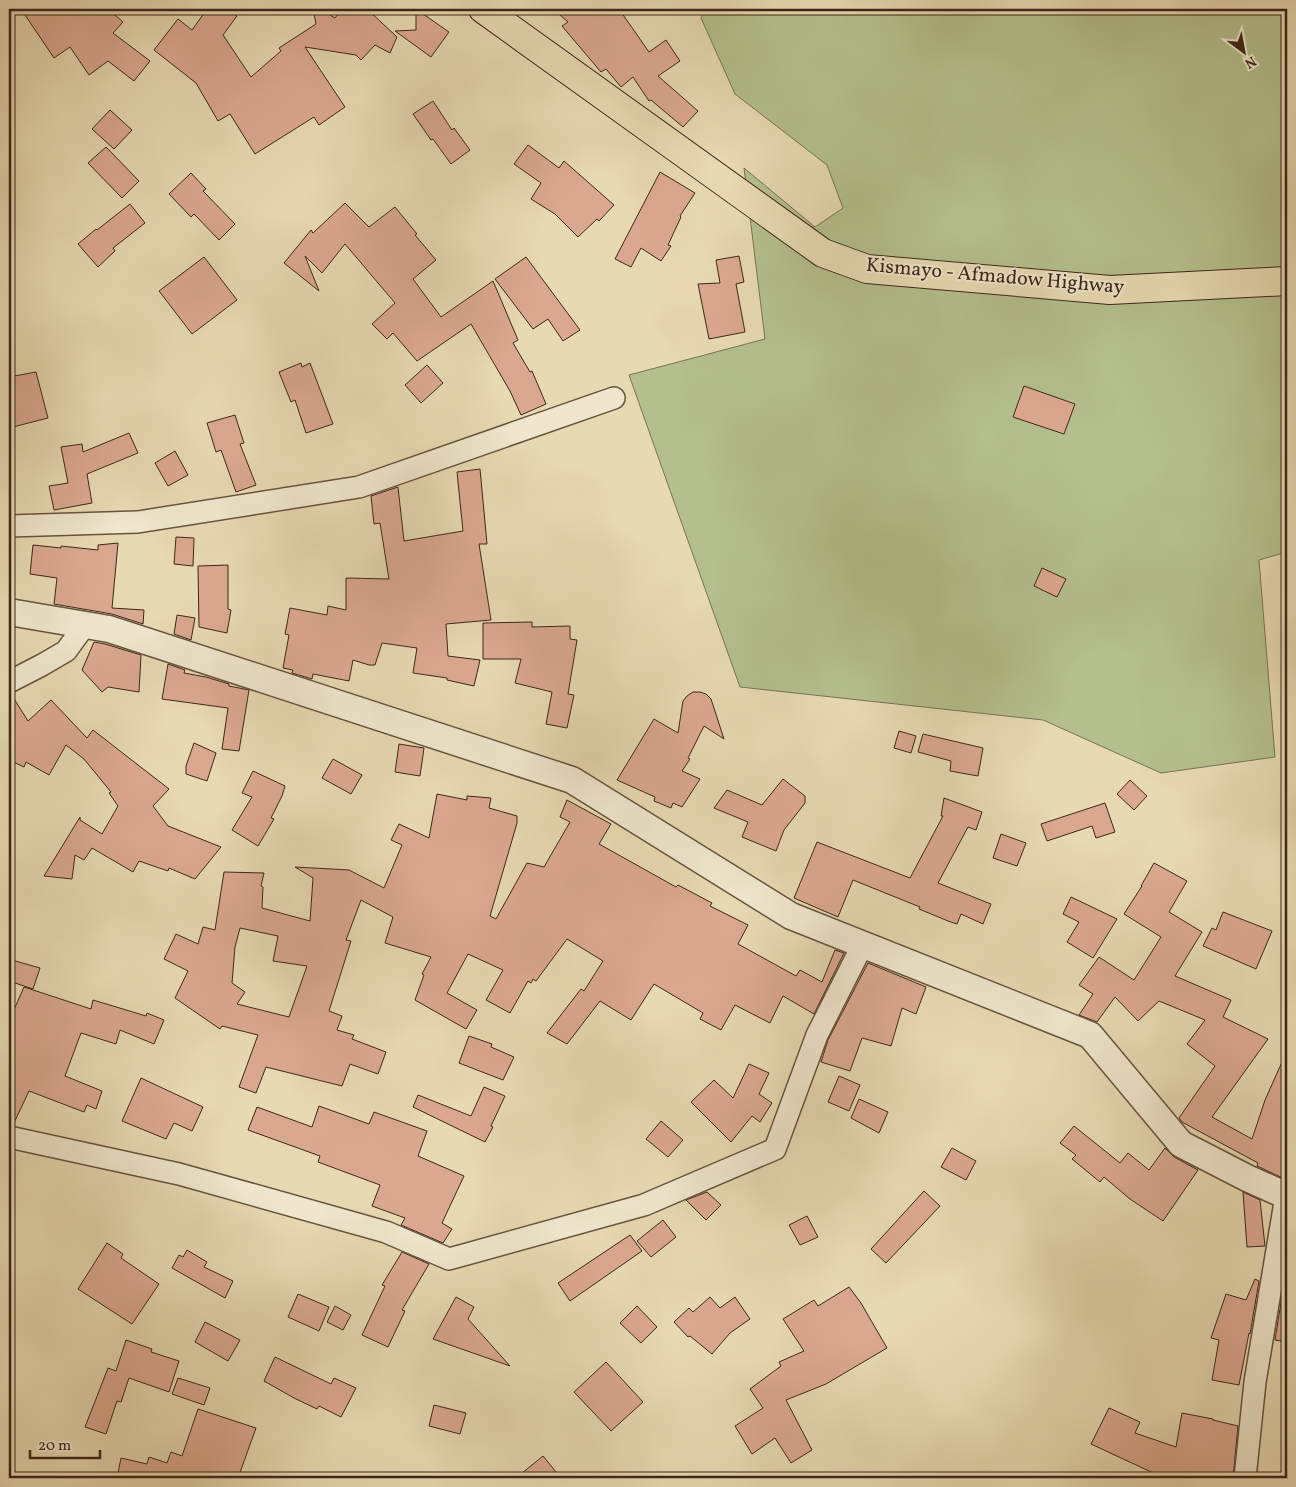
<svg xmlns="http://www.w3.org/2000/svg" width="1296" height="1487" font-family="Vollkorn,serif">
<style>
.green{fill:#b4bf8d;stroke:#787352}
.building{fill:#daa890;stroke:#3d2718;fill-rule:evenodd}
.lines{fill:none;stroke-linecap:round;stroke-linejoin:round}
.minor-casing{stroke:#68543e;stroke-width:24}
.tertiary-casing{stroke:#68543e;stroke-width:29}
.primary-casing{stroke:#3d2718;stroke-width:30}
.minor{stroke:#efe6cd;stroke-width:21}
.tertiary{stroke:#efe6cd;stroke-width:26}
.primary{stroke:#e7d9b2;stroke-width:28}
.labels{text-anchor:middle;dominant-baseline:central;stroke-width:4;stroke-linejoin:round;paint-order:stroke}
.street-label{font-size:20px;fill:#3d2718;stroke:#efe6cd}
</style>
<rect width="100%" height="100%" fill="#e7d9b2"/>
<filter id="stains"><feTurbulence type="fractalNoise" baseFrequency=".004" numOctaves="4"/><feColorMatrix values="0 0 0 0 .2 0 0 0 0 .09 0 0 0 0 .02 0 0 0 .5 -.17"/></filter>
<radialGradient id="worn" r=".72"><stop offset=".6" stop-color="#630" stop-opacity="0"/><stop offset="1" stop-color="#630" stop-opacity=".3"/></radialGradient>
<!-- green -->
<path class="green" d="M705 9H1287V552L1259 560 1275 757 1161 773 1043 720 740 687 629 375 765 339 744 168 815 227 843 208 827 165 735 94 701 18Z"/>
<!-- building -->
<g class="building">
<path d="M21 9H108L123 22 113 33 150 61 134 81 108 61 89 75 70 47 54 58Z"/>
<path d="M207 9H227L237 16 223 35 251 77 281 51 279 48 316 24 313 9H320L335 18 342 9H367L397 37 390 53 375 45 361 60 356 55 305 47 345 107 319 125 314 117 255 154 230 114 218 121 196 83 154 50 178 19 192 30Z"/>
<path d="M416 9 449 32 431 57 395 31 416 30Z"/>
<path d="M553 9H619L649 52 666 40 680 61 658 76 698 111 683 127 651 100 649 101 633 77 621 87 606 69 601 72 562 26 568 22Z"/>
<path d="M433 101 452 130 454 128 470 150 451 164 433 139 431 140 413 114Z"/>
<path d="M110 110 132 130 114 149 92 129Z"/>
<path d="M528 145 559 168 564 161 614 205 599 221 597 219 578 237 555 214 531 199 541 183 514 164Z"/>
<path d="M106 147 139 181 122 198 88 163Z"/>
<path d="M660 172 695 193 680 216 681 217 668 245 671 246 661 261 641 248 631 267 615 259Z"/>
<path d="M191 173 206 189 203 191 235 224 219 240 194 214 191 217 169 194Z"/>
<path d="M345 203 369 227 395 207 417 234 415 235 436 260 413 279 441 317 493 281 518 340 513 343 530 372 532 371 546 404 521 415 510 391 471 324 417 361 393 333 387 339 372 324 395 303 345 244 322 273 305 256 319 291 284 263 311 230 313 233Z"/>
<path d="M130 204 145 223 113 248 115 251 98 267 78 244 96 229 97 230Z"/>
<path d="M739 256 744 282 736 284 745 332 709 339 698 284 720 283 716 260Z"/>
<path d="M204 257 237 300 192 334 159 291Z"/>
<path d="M526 257 580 330 563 341 548 319 533 329 495 279Z"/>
<path d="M301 363 302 367 310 363 333 424 306 433 295 400 291 402 279 372Z"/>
<path d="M427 365 443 383 421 403 405 385Z"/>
<path d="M36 372 48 418 9 428V377Z"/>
<path d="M1024 386 1075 404 1064 434 1013 417Z"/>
<path d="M235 415 244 443 240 444 256 485 236 492 221 450 216 452 207 423Z"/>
<path d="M129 433 138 453 87 474 92 503 54 510 49 486 68 483 61 447 82 444 83 452Z"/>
<path d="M175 451 188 475 168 486 155 463Z"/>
<path d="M480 469 487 544H479L491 620 446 624 448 656 480 660 474 686 447 680V678L413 673 417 648 382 643 375 665H369L353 660 349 681 313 674 312 679 292 673 293 670 283 668 289 635 285 634 290 608 327 615 328 606 346 610V578L389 579 380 523 374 524 371 496 398 487 404 541 463 531 457 472Z"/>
<path d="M176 537 194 538 193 566 174 564Z"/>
<path d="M118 543 112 608 144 610 143 624 112 614 54 604 57 578 30 574 33 545 61 548V546L98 550V545Z"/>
<path d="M228 565V609L231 610 227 633 199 627 198 566Z"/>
<path d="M1042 568 1066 579 1057 597 1034 586Z"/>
<path d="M177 615 195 618 191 640 174 634Z"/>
<path d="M532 622V627L570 626V639L577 640 568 694 574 695 567 728 546 724 552 692 515 683 521 659H483V623Z"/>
<path d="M94 642 105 644 141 655 139 692 108 687 102 692 82 670Z"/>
<path d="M168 664 185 670 184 673 206 677 229 684V686L249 690 239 751 222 749 228 708 162 699Z"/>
<path d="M693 692H700L706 694 711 699 724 739 704 726 688 758 690 759 682 771 700 779 682 807 673 803 671 808 654 801 655 797 617 780 654 719 678 733 683 701 687 696Z"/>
<path d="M9 694H11L28 721 51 700 87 738 93 730 169 789 153 806 168 826 221 847 195 879 169 868 168 871 139 861 133 872 92 848 84 860 75 855 72 879 44 876 80 817V820L102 834 118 806 109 793 111 792 84 759 66 745 49 775 26 762 24 767 9 760Z"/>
<path d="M899 731 916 736 911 753 894 748Z"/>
<path d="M923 734 983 748 978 776 950 771 951 761 918 752Z"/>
<path d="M194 743 216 753 207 781 186 774V766Z"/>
<path d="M399 744 424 748 420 776 395 772Z"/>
<path d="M333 759 362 775 351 794 322 778Z"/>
<path d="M253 771 285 786 282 796 271 818 274 819 258 846 232 830 252 797 242 793Z"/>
<path d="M783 779 805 796V803L784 830 776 851 742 837 748 822 714 808 727 790 762 805Z"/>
<path d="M1130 780 1147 796 1134 810 1117 794Z"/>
<path d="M437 794 467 800V796L491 798 489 808 517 816V823L490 916 496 919 527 863 544 867 570 822 560 817 567 800 611 824 599 844 676 887 678 885 712 903 710 906 748 925 738 944 796 976 800 970 822 982 835 950 844 953 814 1014 783 996 770 1023 735 1005 721 1030 700 1019 703 1013 654 984 631 1020 600 1001 567 1044 547 1033 581 989 584 991 603 961 567 939 536 981 533 979 531 983 528 981 510 1013 486 1000 503 970 468 954 447 993 477 1010 466 1029 415 1000 424 975 422 974 431 957 385 943 393 917 361 900 346 940 351 941 329 1011 342 1016 337 1030 354 1035 352 1039 386 1052 378 1074 350 1064 342 1086 266 1067 256 1093 239 1087 258 1035 222 1026 220 1029 175 998 188 971 164 959 176 934 198 944 203 927 215 930 224 872 264 873 261 886 263 887 262 908 310 921 313 878 295 867 349 870 384 888 402 845 391 840 399 824 429 838ZM240 928 278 936 273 961 307 966 289 1017 237 1004 245 992 232 983 235 947Z"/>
<path d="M944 798 982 812 976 830 968 827 938 883 991 904 983 924 961 914 957 924 948 921 919 909 920 907 853 880 838 917 794 898 817 842 910 878 943 816H941Z"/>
<path d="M1105 803 1115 832 1096 838 1092 826 1047 841 1041 824Z"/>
<path d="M1001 834 1026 843 1017 866 993 858Z"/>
<path d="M1154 863 1187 881 1169 912 1202 932 1175 976 1231 1000 1223 1017 1268 1039 1212 1117 1252 1139 1265 1100 1287 1051V1180L1257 1166 1258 1163 1182 1122 1179 1118 1215 1066 1187 1044 1205 1020 1159 1001 1138 1021 1115 997 1097 1022 1079 1015 1093 994 1079 985 1099 957 1134 980 1161 937 1124 914 1142 886H1141Z"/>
<path d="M1071 897 1117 919 1093 958 1067 942 1079 922 1063 914Z"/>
<path d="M1223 912 1272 931 1256 969 1203 946 1212 928 1216 930Z"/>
<path d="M12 960 40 968 33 989 9 981V969Z"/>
<path d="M868 963 926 987 916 1014 902 1008 891 1046 862 1038 850 1071 821 1062 828 1040Z"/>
<path d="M24 987 91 1009 93 1000 146 1016 147 1013 164 1020 154 1044 120 1030 116 1044 81 1033 65 1076 102 1091 96 1109 87 1105 84 1112 29 1091 13 1125H9V1021Z"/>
<path d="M469 1036 492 1044 491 1047 514 1057 503 1080 459 1063Z"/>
<path d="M749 1064 769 1073 759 1094 772 1103 760 1122 752 1116 731 1142 691 1102 714 1080 733 1098Z"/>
<path d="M839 1076 860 1085 849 1111 828 1102Z"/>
<path d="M141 1078 203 1107 192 1131 174 1123 166 1139 122 1121Z"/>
<path d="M484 1087 505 1096 491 1126 493 1127 485 1142 413 1107 418 1095 471 1116Z"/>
<path d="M859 1099 888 1112 879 1133 851 1118Z"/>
<path d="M319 1106 369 1124 374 1112 427 1131 418 1156 464 1176 442 1223 452 1229 443 1243 401 1225 405 1218 372 1206 380 1185 318 1162 320 1156 248 1130 257 1107 312 1127Z"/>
<path d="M661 1121 683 1140 668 1157 646 1139Z"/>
<path d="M1074 1126 1120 1163 1128 1153 1149 1170 1165 1148 1174 1157 1198 1170 1163 1221 1130 1199 1104 1177 1100 1182 1072 1159 1076 1155 1060 1143Z"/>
<path d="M952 1148 976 1161 966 1180 941 1167Z"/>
<path d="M924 1191 940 1206 886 1263 871 1249Z"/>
<path d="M707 1192 721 1205 706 1220 686 1200Z"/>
<path d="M1243 1192 1260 1200 1265 1246 1247 1247Z"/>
<path d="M807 1216 818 1237 800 1245 789 1225Z"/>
<path d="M663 1220 676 1237 651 1257 637 1241Z"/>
<path d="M630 1235 642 1251 570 1301 558 1283Z"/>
<path d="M107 1243 123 1254 121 1258 159 1284 132 1324 78 1289Z"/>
<path d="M187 1250 207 1262 204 1267 233 1281 225 1298 172 1268 179 1255 183 1257Z"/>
<path d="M402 1252 429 1264 402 1310 405 1311 388 1347 362 1335 385 1286 382 1285Z"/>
<path d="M1255 1279 1259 1281 1250 1334 1249 1333 1239 1385 1212 1380 1219 1340 1211 1338 1226 1294 1246 1300Z"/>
<path d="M849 1287 861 1303 887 1348 826 1384 786 1400 812 1450 791 1463 775 1438 752 1454 735 1426 763 1408 750 1389 781 1366 779 1362 804 1351 783 1319 814 1300 818 1306Z"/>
<path d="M1283 1290 1287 1292V1318L1281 1341 1275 1340Z"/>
<path d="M298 1294 329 1307 319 1331 288 1317Z"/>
<path d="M456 1297 474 1307 468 1319 510 1366 433 1339Z"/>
<path d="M710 1297 720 1308 735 1297 750 1319 730 1333 712 1354 690 1336 688 1337 674 1322 689 1308 693 1312Z"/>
<path d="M335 1306 351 1315 343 1330 327 1322Z"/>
<path d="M637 1306 657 1327 641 1343 620 1323Z"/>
<path d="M205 1322 240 1340 228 1361 195 1342Z"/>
<path d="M126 1340 152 1349 151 1352 179 1361 169 1392 129 1378 121 1402 117 1401 106 1434 85 1427 108 1368 116 1371Z"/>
<path d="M275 1357 331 1384 334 1378 356 1388 341 1417 319 1406 317 1409 294 1398 264 1381Z"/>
<path d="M606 1362 643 1402 611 1431 574 1392Z"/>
<path d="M178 1378 210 1388 204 1405 172 1394Z"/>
<path d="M434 1405 466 1413 460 1434 429 1426Z"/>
<path d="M1109 1408 1140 1422 1135 1433 1176 1447 1182 1413 1213 1419V1420L1238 1426 1233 1478H1164L1091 1444Z"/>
<path d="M198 1409 256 1428 238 1478H117L121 1458 147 1464 149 1457 167 1463 171 1452 182 1456Z"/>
<path d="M543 1456 561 1478H516Z"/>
</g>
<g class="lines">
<defs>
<g id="minor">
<path d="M9 526 138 522 359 487 614 398"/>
<path d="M9 682 42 665 66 651 85 625"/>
<path d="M9 1137 179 1174 386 1232 449 1259 644 1205 775 1149 817 1035 863 944"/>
<path d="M1245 1478 1255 1382 1286 1196"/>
</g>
<path id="tertiary" d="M9 612 109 629 572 780 791 916 1090 1035 1181 1144 1247 1178 1287 1196"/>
<path id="primary" d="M483 9 823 253 867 269 1110 290 1287 281"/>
</defs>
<!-- minor casing -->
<use href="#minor" class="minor-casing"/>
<!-- tertiary casing -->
<use href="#tertiary" class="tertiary-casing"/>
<!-- primary casing -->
<use href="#primary" class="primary-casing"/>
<!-- minor -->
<use href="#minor" class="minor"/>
<!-- tertiary -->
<use href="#tertiary" class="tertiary"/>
<!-- primary -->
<use href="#primary" class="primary"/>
</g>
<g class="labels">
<!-- street labels -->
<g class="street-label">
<text transform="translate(995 277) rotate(5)">Kismayo - Afmadow Highway</text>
</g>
</g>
<!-- margin -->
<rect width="1296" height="1487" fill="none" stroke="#e7d9b2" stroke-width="30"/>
<rect x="10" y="10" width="1276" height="1467" fill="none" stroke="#3d2718" stroke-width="2.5"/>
<rect x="15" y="15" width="1266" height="1457" fill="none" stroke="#3d2718"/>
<!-- north arrow -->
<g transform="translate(1244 52) rotate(148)" stroke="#efe6cd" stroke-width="4" paint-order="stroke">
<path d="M0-4L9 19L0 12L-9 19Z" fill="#3d2718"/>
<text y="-8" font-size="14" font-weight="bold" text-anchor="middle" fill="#3d2718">N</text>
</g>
<!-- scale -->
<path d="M30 1450v8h70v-8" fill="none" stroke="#3d2718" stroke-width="2.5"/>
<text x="38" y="1450" font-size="15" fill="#3d2718" stroke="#efe6cd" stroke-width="4" paint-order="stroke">20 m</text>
<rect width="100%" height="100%" filter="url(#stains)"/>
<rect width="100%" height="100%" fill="url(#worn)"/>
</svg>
